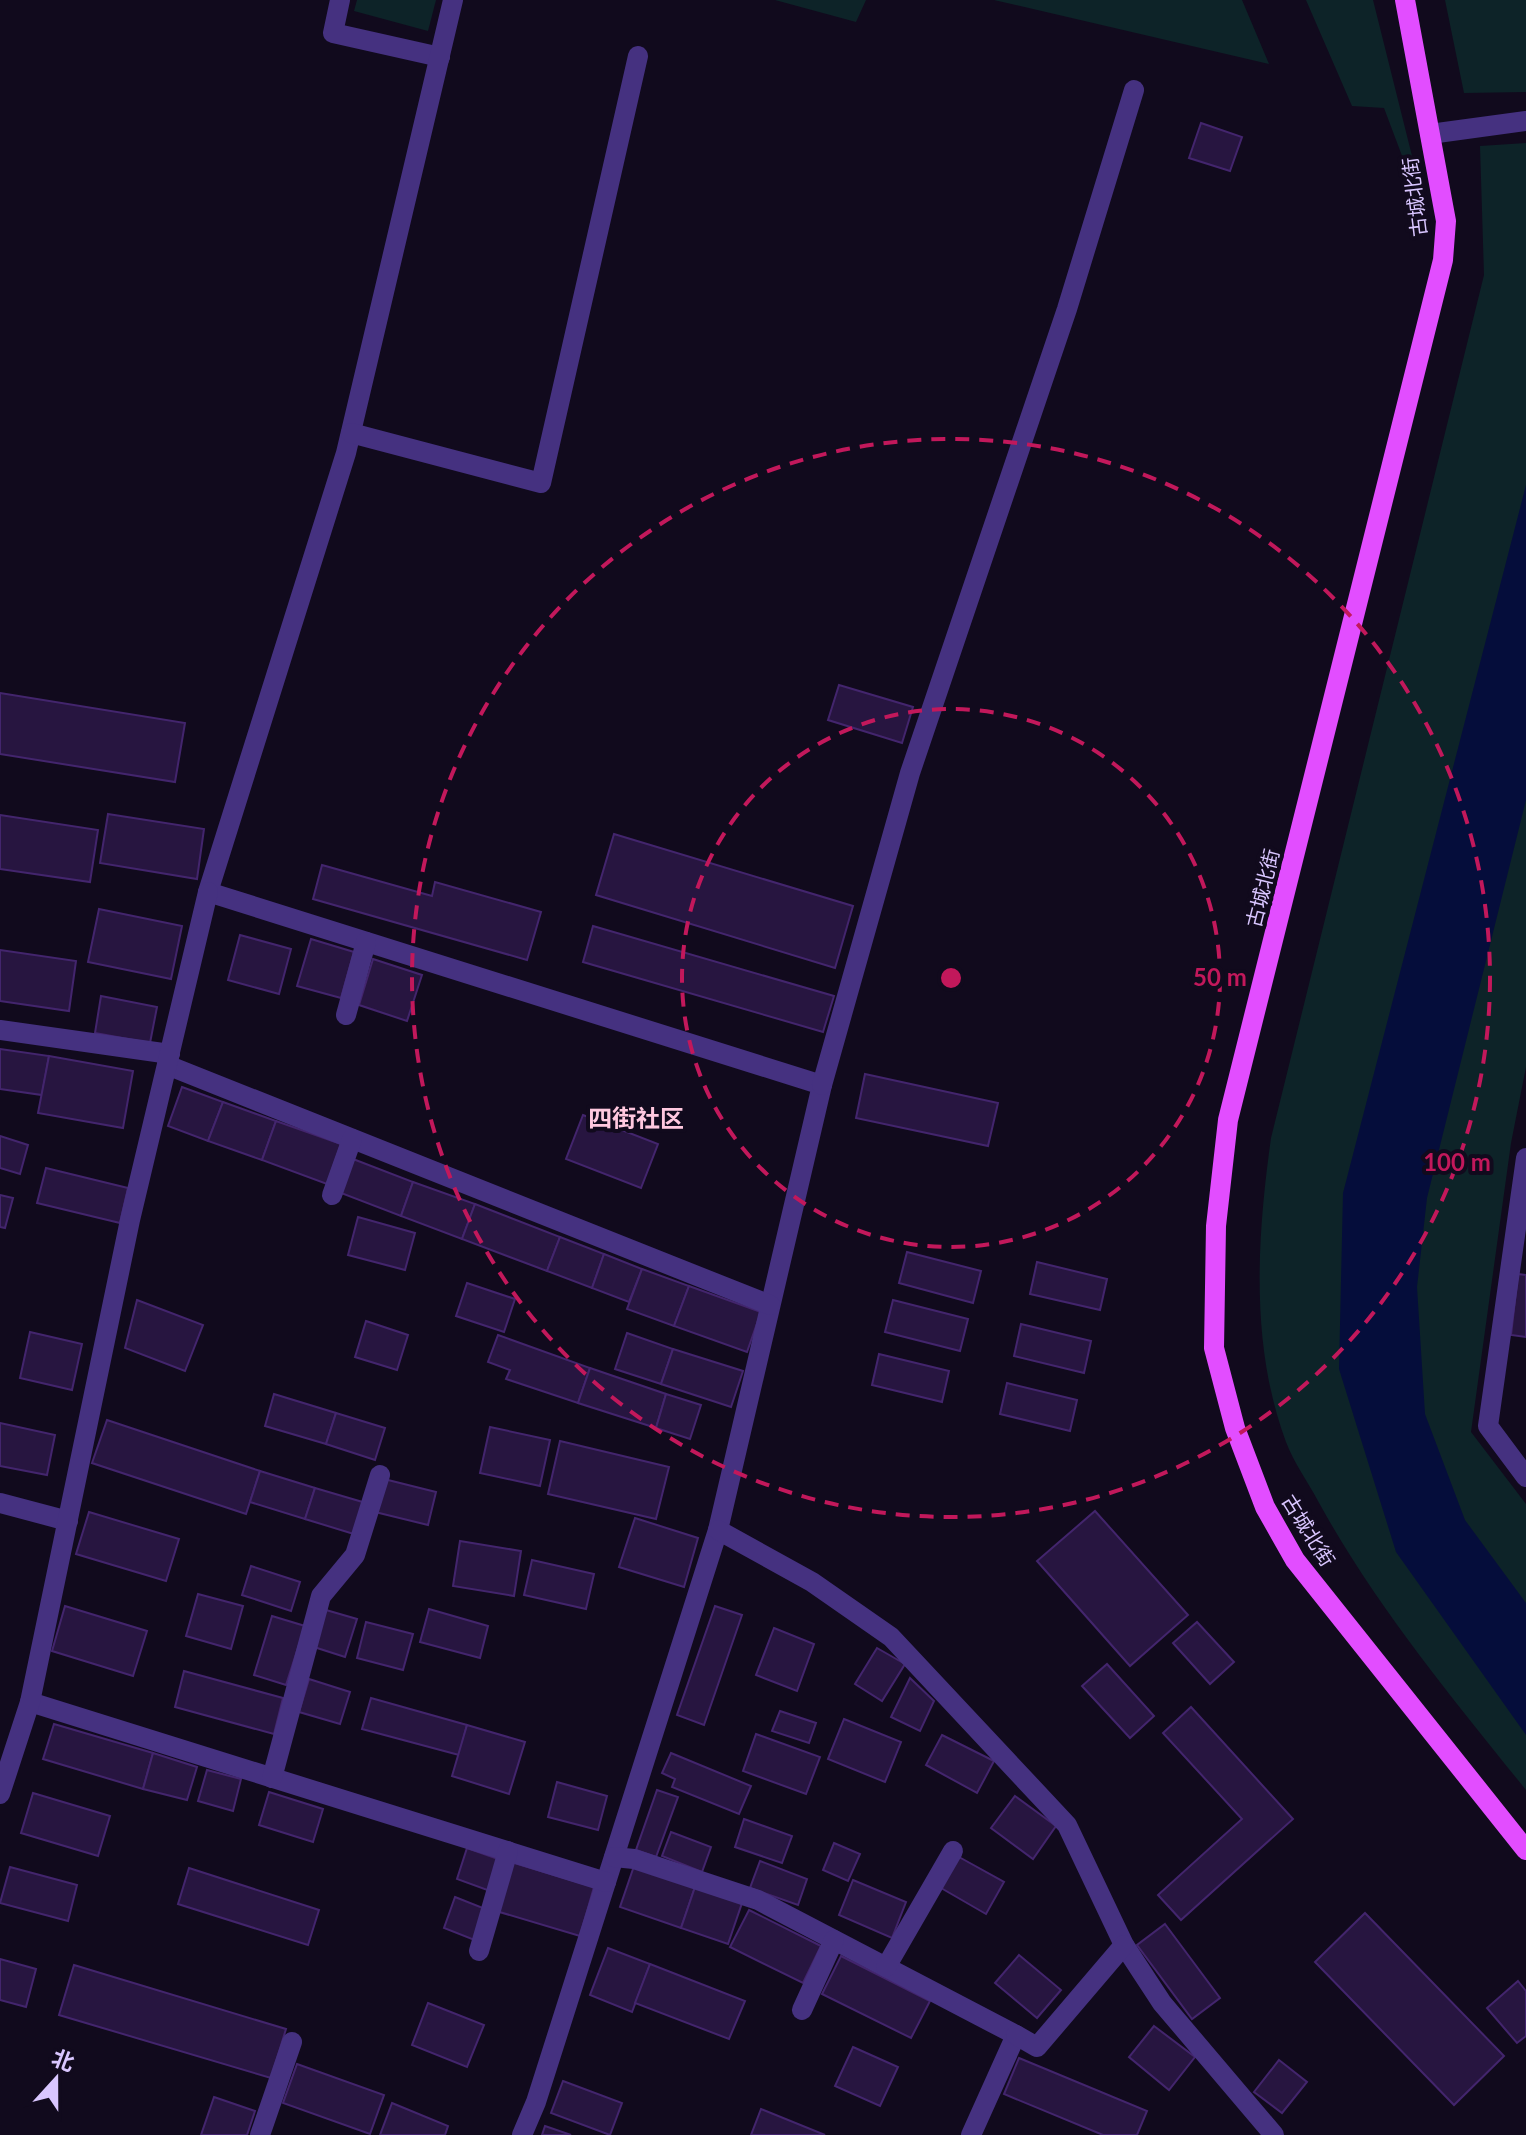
<svg xmlns="http://www.w3.org/2000/svg" width="1526" height="2135" font-family="Lato,'Noto Sans SC',sans-serif">
<style>
.green{fill:#0d2328}
.water{fill:#050d3b}
.building{fill:#271540;stroke:#43256d;stroke-width:2}
.lines{fill:none;stroke-linecap:round;stroke-linejoin:round}
.minor{stroke:#453180;stroke-width:20}
.major{stroke:#e24dff;stroke-width:20}
.ring{fill:none;stroke:#c2185b;stroke-width:4;stroke-dasharray:14 10}
.labels{text-anchor:middle;dominant-baseline:central;stroke-width:8;stroke-linejoin:round;paint-order:stroke}
.street-label{font-size:20px;fill:#d9c6ff;stroke:#110a1d}
.quarter-label{font-size:24px;font-weight:bold;fill:#ffc8df;stroke:#110a1d}
.centre{fill:#c2185b;stroke:#110a1d;stroke-width:4}
.ring-label{font-size:24px;text-anchor:middle;font-weight:bold;fill:#c2185b;stroke:#110a1d;stroke-width:8;stroke-linejoin:round;paint-order:stroke}
</style>
<rect width="100%" height="100%" fill="#110a1d"/>
<!-- green -->
<g class="green">
<path d="M357 0H436L428 31 354 11Z"/>
<path d="M775 0H866L856 22Z"/>
<path d="M994 0H1242L1269 64Z"/>
<path d="M1306 0H1373L1413 160 1407 169 1384 108 1352 106Z"/>
<path d="M1445 0H1526V92L1464 93Z"/>
<path d="M1526 143V1067L1511 1143 1471 1432 1526 1504V1790C1452 1698 1375 1605 1318 1501 1308 1482 1294 1463 1286 1442 1250 1345 1257 1238 1271 1138L1484 275 1480 146Z"/>
</g>
<!-- water -->
<path class="water" d="M1526 485V800L1427 1198 1417 1287 1425 1414 1465 1520 1526 1603V1735L1396 1552 1339 1369 1343 1193Z"/>
<!-- building -->
<g class="building">
<path d="M1201 123 1242 137 1230 171 1189 158Z"/>
<path d="M839 685 913 707 902 743 828 720Z"/>
<path d="M0 693 185 723 175 782 0 754Z"/>
<path d="M108 814 204 829 197 879 100 863Z"/>
<path d="M0 815 98 830 90 882 0 869Z"/>
<path d="M614 834 853 906 835 968 596 895Z"/>
<path d="M322 865 432 896 435 882 541 912 527 960 313 899Z"/>
<path d="M99 909 182 926 171 979 88 962Z"/>
<path d="M593 926 834 996 823 1032 583 962Z"/>
<path d="M240 935 291 949 279 994 228 980Z"/>
<path d="M311 939 354 952 341 998 297 986Z"/>
<path d="M0 950 76 961 69 1011 0 1001Z"/>
<path d="M373 959 422 975 407 1021 359 1005Z"/>
<path d="M101 996 157 1007 150 1043 95 1033Z"/>
<path d="M0 1049 49 1056 42 1095 0 1089Z"/>
<path d="M49 1056 133 1071 123 1128 38 1113Z"/>
<path d="M865 1074 998 1103 988 1146 856 1118Z"/>
<path d="M182 1087 223 1102 208 1141 168 1126Z"/>
<path d="M223 1102 276 1121 262 1160 208 1141Z"/>
<path d="M583 1115 658 1144 641 1188 566 1159Z"/>
<path d="M276 1121 341 1144 327 1184 262 1160Z"/>
<path d="M0 1136 28 1145 20 1174 0 1168Z"/>
<path d="M353 1159 413 1182 401 1216 341 1193Z"/>
<path d="M46 1168 128 1188 120 1223 37 1203Z"/>
<path d="M413 1182 475 1204 462 1239 401 1216Z"/>
<path d="M0 1195 13 1198 5 1228 0 1227Z"/>
<path d="M475 1204 560 1237 547 1271 462 1239Z"/>
<path d="M358 1217 415 1233 405 1270 348 1255Z"/>
<path d="M560 1237 604 1254 592 1288 547 1271Z"/>
<path d="M907 1252 981 1271 973 1303 899 1283Z"/>
<path d="M604 1254 642 1269 629 1302 592 1288Z"/>
<path d="M1037 1262 1107 1279 1100 1310 1030 1294Z"/>
<path d="M642 1269 689 1286 674 1326 627 1309Z"/>
<path d="M1518 1274 1526 1275V1337L1511 1335Z"/>
<path d="M467 1283 515 1299 504 1332 456 1316Z"/>
<path d="M689 1286 761 1312 747 1352 674 1326Z"/>
<path d="M137 1300 203 1325 185 1371 125 1348Z"/>
<path d="M893 1300 968 1319 960 1351 885 1332Z"/>
<path d="M366 1321 408 1335 397 1370 355 1357Z"/>
<path d="M1021 1324 1091 1341 1084 1373 1014 1356Z"/>
<path d="M30 1332 82 1344 72 1390 20 1378Z"/>
<path d="M627 1333 673 1349 661 1384 615 1369Z"/>
<path d="M498 1335 590 1368 578 1403 506 1379 510 1370 488 1362Z"/>
<path d="M673 1349 743 1371 731 1407 661 1384Z"/>
<path d="M879 1354 949 1371 942 1402 872 1385Z"/>
<path d="M590 1368 666 1394 656 1428 578 1403Z"/>
<path d="M1007 1383 1077 1400 1070 1431 1000 1414Z"/>
<path d="M274 1394 336 1413 326 1444 265 1426Z"/>
<path d="M666 1394 701 1405 690 1439 656 1428Z"/>
<path d="M336 1413 385 1428 375 1460 326 1444Z"/>
<path d="M107 1420 260 1471 246 1514 92 1463Z"/>
<path d="M0 1423 55 1435 47 1475 0 1466Z"/>
<path d="M490 1427 550 1440 540 1486 480 1473Z"/>
<path d="M560 1441 669 1467 656 1519 548 1494Z"/>
<path d="M260 1471 315 1488 305 1519 250 1502Z"/>
<path d="M384 1479 436 1492 428 1525 375 1512Z"/>
<path d="M315 1488 366 1503 357 1535 305 1519Z"/>
<path d="M1095 1511 1188 1615 1130 1666 1037 1561Z"/>
<path d="M89 1512 179 1539 166 1581 76 1554Z"/>
<path d="M635 1518 698 1538 684 1587 619 1567Z"/>
<path d="M460 1541 521 1551 514 1596 453 1586Z"/>
<path d="M532 1560 594 1574 586 1609 524 1595Z"/>
<path d="M251 1566 300 1582 291 1611 242 1595Z"/>
<path d="M198 1594 243 1606 231 1649 186 1636Z"/>
<path d="M65 1606 147 1631 133 1676 52 1651Z"/>
<path d="M715 1606 742 1615 704 1725 677 1715Z"/>
<path d="M429 1609 488 1626 480 1658 420 1642Z"/>
<path d="M326 1610 357 1619 345 1657 314 1647Z"/>
<path d="M272 1616 305 1626 286 1685 254 1675Z"/>
<path d="M366 1622 413 1634 403 1670 357 1658Z"/>
<path d="M1197 1622 1234 1662 1210 1684 1173 1643Z"/>
<path d="M774 1628 814 1644 797 1691 756 1675Z"/>
<path d="M877 1648 905 1664 882 1701 855 1684Z"/>
<path d="M1107 1664 1154 1716 1130 1738 1082 1686Z"/>
<path d="M184 1671 283 1698 274 1734 175 1707Z"/>
<path d="M910 1678 934 1701 920 1731 891 1717Z"/>
<path d="M309 1679 350 1692 340 1724 299 1712Z"/>
<path d="M371 1698 467 1725 459 1755 362 1729Z"/>
<path d="M1191 1707 1293 1819 1181 1920 1158 1895 1242 1819 1163 1733Z"/>
<path d="M780 1711 816 1723 809 1743 772 1731Z"/>
<path d="M844 1719 901 1742 885 1782 828 1759Z"/>
<path d="M54 1724 153 1753 143 1789 43 1759Z"/>
<path d="M467 1725 525 1742 509 1794 452 1776Z"/>
<path d="M756 1734 820 1757 806 1794 743 1771Z"/>
<path d="M942 1735 994 1761 977 1793 926 1765Z"/>
<path d="M153 1753 197 1767 187 1800 143 1789Z"/>
<path d="M671 1753 751 1786 739 1814 672 1787 675 1779 662 1773Z"/>
<path d="M207 1770 241 1779 233 1811 198 1801Z"/>
<path d="M557 1782 607 1796 598 1830 548 1817Z"/>
<path d="M657 1790 678 1797 656 1857 636 1850Z"/>
<path d="M269 1792 323 1809 313 1842 259 1825Z"/>
<path d="M33 1793 110 1816 98 1856 21 1833Z"/>
<path d="M1015 1796 1056 1826 1033 1859 991 1828Z"/>
<path d="M744 1819 792 1836 782 1863 735 1847Z"/>
<path d="M671 1832 711 1847 702 1872 662 1856Z"/>
<path d="M834 1843 860 1854 848 1881 823 1870Z"/>
<path d="M467 1848 501 1860 490 1891 457 1879Z"/>
<path d="M959 1857 1004 1882 986 1914 941 1888Z"/>
<path d="M760 1861 807 1879 798 1905 750 1888Z"/>
<path d="M511 1862 594 1887 580 1936 496 1911Z"/>
<path d="M634 1866 695 1887 681 1928 620 1907Z"/>
<path d="M10 1867 77 1885 68 1921 0 1903Z"/>
<path d="M189 1868 319 1910 308 1945 178 1904Z"/>
<path d="M853 1880 906 1902 892 1938 839 1915Z"/>
<path d="M695 1887 742 1903 728 1944 681 1928Z"/>
<path d="M455 1897 488 1910 477 1941 444 1928Z"/>
<path d="M749 1910 821 1946 803 1983 730 1947Z"/>
<path d="M1365 1913 1504 2056 1454 2105 1315 1962Z"/>
<path d="M1165 1924 1220 1998 1192 2019 1137 1945Z"/>
<path d="M608 1948 650 1964 632 2012 590 1995Z"/>
<path d="M1019 1955 1061 1990 1037 2018 995 1983Z"/>
<path d="M841 1956 930 2001 911 2038 822 1994Z"/>
<path d="M0 1959 36 1969 26 2007 0 2000Z"/>
<path d="M650 1964 745 2001 729 2039 635 2003Z"/>
<path d="M74 1965 286 2029 271 2078 59 2015Z"/>
<path d="M1518 1981 1526 1991V2036L1517 2043 1487 2008Z"/>
<path d="M428 2003 484 2025 467 2067 412 2045Z"/>
<path d="M1154 2026 1195 2057 1169 2090 1129 2057Z"/>
<path d="M853 2047 898 2067 880 2106 835 2086Z"/>
<path d="M1019 2058 1147 2111 1137 2135H1103L1004 2094Z"/>
<path d="M1279 2060 1307 2082 1282 2113 1254 2092Z"/>
<path d="M297 2064 384 2095 370 2134 283 2103Z"/>
<path d="M563 2081 622 2103 610 2135 551 2113Z"/>
<path d="M214 2097 255 2111 247 2135H201Z"/>
<path d="M392 2103 448 2126 445 2135H380Z"/>
<path d="M761 2109 825 2135H751Z"/>
<path d="M545 2126 571 2135H542Z"/>
</g>
<g class="lines">
<!-- minor -->
<g class="minor">
<path d="M340 0 333 33 440 57"/>
<path d="M453 0 346 453 208 892 822 1085 718 1530 536 2102 522 2135"/>
<path d="M1430 134 1526 121"/>
<path d="M351 433 541 483 638 56"/>
<path d="M346 1015 366 942"/>
<path d="M0 1030 170 1054"/>
<path d="M167 1065 770 1305"/>
<path d="M822 1085 910 773 1067 309 1134 90"/>
<path d="M1526 1158 1488 1426 1526 1477"/>
<path d="M332 1195 352 1139"/>
<path d="M0 1503 68 1521"/>
<path d="M718 1530 812 1582 891 1637 1067 1825 1124 1945 1162 2003 1274 2135"/>
<path d="M30 1702 606 1882"/>
<path d="M272 1778 321 1596 355 1555 380 1475"/>
<path d="M0 1794 30 1702 130 1220 208 892"/>
<path d="M614 1857 634 1859 758 1900 1016 2035 971 2135"/>
<path d="M479 1951 508 1851"/>
<path d="M886 1967 953 1851"/>
<path d="M802 2010 834 1940"/>
<path d="M1016 2035 1037 2047 1124 1945"/>
<path d="M260 2135 292 2042"/>
</g>
<!-- major -->
<path class="major" d="M1405 0 1446 221 1443 260 1228 1120 1216 1226 1214 1348 1235 1428 1265 1507 1295 1560 1526 1850"/>
</g>
<!-- distance rings -->
<g class="ring">
<circle cx="951" cy="978" r="269"/>
<circle cx="951" cy="978" r="539"/>
</g>
<g class="labels">
<!-- street labels -->
<g class="street-label">
<text transform="translate(1414 197) rotate(-97)">古城北街</text>
<text transform="translate(1262 888) rotate(-76)">古城北街</text>
<text transform="translate(1309 1530) rotate(58)">古城北街</text>
</g>
<!-- quarter labels -->
<g class="quarter-label">
<text x="636" y="1117">四街社区</text>
</g>
</g>
<circle cx="951" cy="978" r="12" class="centre"/>
<g class="ring-label">
<text x="1220" y="986">50 m</text>
<text x="1457" y="1171">100 m</text>
</g>
<!-- north arrow -->
<g transform="translate(56 2079) rotate(21)" stroke="#110a1d" stroke-width="6" paint-order="stroke">
<path d="M0-6L14 30L0 20L-14 30Z" fill="#d9c6ff"/>
<text y="-12" font-size="22" font-weight="bold" text-anchor="middle" fill="#d9c6ff">北</text>
</g>
</svg>
